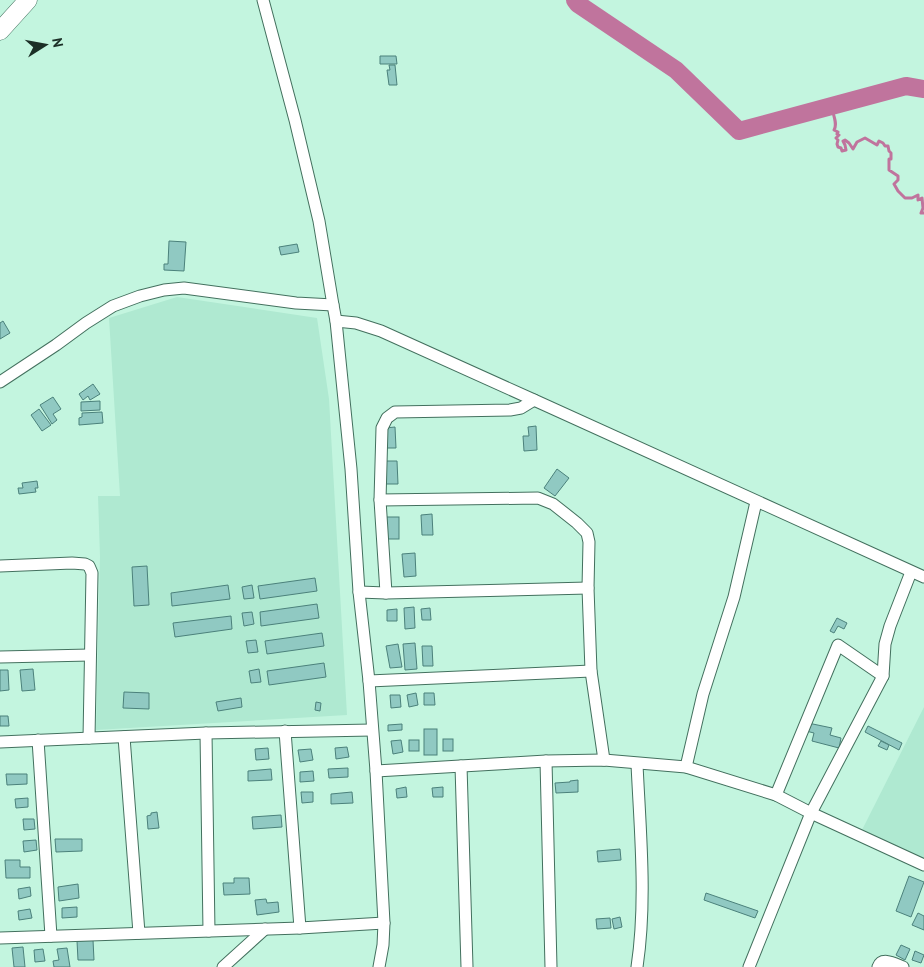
<svg xmlns="http://www.w3.org/2000/svg" width="924" height="967" font-family="'PT Sans',sans-serif">
<style>
.built{fill:#afe9d1}
.lines{fill:none;stroke-linecap:round;stroke-linejoin:round}
.stream{stroke:#c0749d;stroke-width:3}
.river{stroke:#c0749d;stroke-width:18}
.building{fill:#90c9c2;stroke:#4b817b}
.street-casing{stroke:#43705e;stroke-width:13}
.primary-casing{stroke:#43705e;stroke-width:19}
.street{stroke:#fff;stroke-width:11}
.primary{stroke:#fff;stroke-width:18}
</style>
<rect width="100%" height="100%" fill="#c3f5df"/>
<!-- built -->
<g class="built">
<path d="M177 297 317 318 329 399 347 715 96 730 100 556 98 496H120L109 318Z"/>
<path d="M924 707V860L861 832Z"/>
</g>
<g class="lines">
<!-- stream -->
<path class="stream" d="M831 106C833 114 838 124 834 130L838 132 837 134 839 135 836 138 838 140 837 144 838 147 841 148 842 151 846 150 845 145 843 141 845 140 849 143 853 149 857 142 865 138 877 145 879 141 883 143 885 146H888L889 151 891 153V159H889V170L898 176V180L894 184 898 191 905 198H912L918 195V200L922 198 923 208 921 213H924"/>
<!-- river -->
<path class="river" d="M575 0 578 4 676 70 739 131 906 86 924 89"/>
</g>
<!-- building -->
<g class="building">
<path d="M380 56H396L397 64H380Z"/>
<path d="M389 65H395L397 85H389L387 70H390Z"/>
<path d="M169 241 186 242 184 271 164 270V264H168Z"/>
<path d="M297 244 299 252 281 255 279 247Z"/>
<path d="M3 321 10 333 0 339V323Z"/>
<path d="M93 384 100 394 90 400 88 396 83 400 79 394Z"/>
<path d="M53 397 61 409 53 414 57 420 52 424 40 405Z"/>
<path d="M100 401V410L81 411V402Z"/>
<path d="M39 409 51 425 42 431 31 415Z"/>
<path d="M102 412 103 423 79 425V418L82 417V413Z"/>
<path d="M536 426 537 450 524 451 523 436H529L528 427Z"/>
<path d="M395 427 396 448H386L385 428Z"/>
<path d="M385 461H397L398 484H385Z"/>
<path d="M557 469 569 478 555 496 544 488Z"/>
<path d="M37 481 38 488H35L36 492 19 494 18 488H23L22 483Z"/>
<path d="M432 514 433 535H422L421 515Z"/>
<rect x="385" y="517" width="14" height="22"/>
<path d="M415 553 416 576 404 577 402 554Z"/>
<path d="M147 566 149 605 134 606 132 567Z"/>
<path d="M315 578 317 591 260 599 258 586Z"/>
<path d="M228 585 230 599 172 606 171 593Z"/>
<path d="M252 585 254 598 244 599 242 587Z"/>
<path d="M317 604 319 618 261 626 260 612Z"/>
<path d="M414 607 415 628 405 629 404 608Z"/>
<path d="M430 608 431 620H422L421 609Z"/>
<path d="M397 609V621H387V610Z"/>
<path d="M252 612 254 624 244 626 242 613Z"/>
<path d="M231 616 232 629 175 637 173 623Z"/>
<path d="M837 618 847 623 844 629 838 626 834 633 830 631Z"/>
<path d="M322 633 324 646 267 654 265 641Z"/>
<path d="M256 640 258 652 248 653 246 641Z"/>
<path d="M415 643 417 669 405 670 403 644Z"/>
<path d="M398 644 402 667 390 668 386 646Z"/>
<path d="M422 646H432L433 666H423Z"/>
<path d="M324 663 326 677 269 685 267 671Z"/>
<path d="M33 669 35 690 22 691 20 670Z"/>
<path d="M259 669 261 682 251 683 249 671Z"/>
<path d="M0 670H8L9 690 0 691Z"/>
<path d="M124 692 149 693V709L123 708Z"/>
<path d="M416 693 418 705 409 707 407 695Z"/>
<path d="M424 693H434L435 705H424Z"/>
<path d="M390 695H400L401 707 391 708Z"/>
<path d="M241 698 242 707 218 711 216 702Z"/>
<path d="M316 702 321 703 320 711 315 710Z"/>
<path d="M0 716H8L9 726H0Z"/>
<path d="M808 723 832 728 830 735 841 738 839 748 812 741 814 733 806 731Z"/>
<path d="M402 724V730L388 731V725Z"/>
<path d="M868 726 902 743 899 750 865 732Z"/>
<rect x="424" y="729" width="13" height="26"/>
<rect x="443" y="739" width="10" height="12"/>
<path d="M401 740 403 752 393 754 391 741Z"/>
<rect x="409" y="740" width="10" height="11"/>
<path d="M881 741 889 745 887 750 878 746Z"/>
<path d="M347 747 349 757 336 759 335 748Z"/>
<path d="M268 748 269 759 256 760 255 749Z"/>
<path d="M311 749 313 760 300 762 298 750Z"/>
<path d="M348 768V777L329 778 328 769Z"/>
<path d="M271 769 272 780 248 781V771Z"/>
<path d="M313 771 314 781 300 782V772Z"/>
<path d="M6 774H27V784L7 785Z"/>
<path d="M578 780V792L556 793 555 783 570 782V781Z"/>
<path d="M406 787 407 797 397 798 396 789Z"/>
<path d="M443 787V797H433L432 788Z"/>
<path d="M301 792H313V802L302 803Z"/>
<path d="M352 792 353 803 331 804V794Z"/>
<path d="M28 798V807L16 808 15 799Z"/>
<path d="M157 812 159 828 148 829 147 816 151 815V813Z"/>
<path d="M281 815 282 827 253 829 252 817Z"/>
<path d="M23 819H34L35 829 24 830Z"/>
<path d="M55 839H82V851L56 852Z"/>
<path d="M36 840 37 850 24 852 23 841Z"/>
<path d="M620 849 621 860 598 862 597 851Z"/>
<path d="M5 860H20V867H30V878H6Z"/>
<path d="M909 876 924 882 911 917 896 911Z"/>
<path d="M234 878H249L250 894 224 895 223 883H234Z"/>
<path d="M78 884 79 898 59 901 58 887Z"/>
<path d="M30 887 31 896 19 899 18 889Z"/>
<path d="M706 893 758 911 755 918 704 900Z"/>
<path d="M266 899 267 903 278 902 279 912 257 915 255 900Z"/>
<path d="M77 907V917L62 918V908Z"/>
<path d="M30 909 32 918 19 920 18 911Z"/>
<path d="M918 913 924 916V930L912 925Z"/>
<path d="M620 917 622 927 614 929 612 919Z"/>
<path d="M610 918 611 928 597 929 596 919Z"/>
<path d="M93 940 94 960H78L77 941Z"/>
<path d="M901 945 910 949 905 960 896 955Z"/>
<path d="M23 947 25 967H14L12 948Z"/>
<path d="M67 948 70 967H54L53 961 59 960 57 949Z"/>
<path d="M43 949 45 961 35 962 34 950Z"/>
<path d="M915 951 924 955 921 963 912 960Z"/>
</g>
<g class="lines">
<defs>
<g id="street">
<path d="M263 0 295 120 319 221 333 305 336 321 351 469 359 592 369 681 376 771 384 923 383 945 379 967"/>
<path d="M336 321 356 323 381 331 534 400 924 577"/>
<path d="M0 382 56 345 86 323 113 306 140 296 164 290 184 288 296 303 333 305"/>
<path d="M380 500 538 498 553 504 577 523 587 533 589 542 588 588 591 671 604 760"/>
<path d="M0 566 72 563 85 564 89 566 92 573 89 738"/>
<path d="M359 592 386 593 588 588"/>
<path d="M386 593 380 500 382 428 387 418 395 412 510 410 521 408 534 400"/>
<path d="M0 657 90 655"/>
<path d="M369 681 591 671"/>
<path d="M285 731 300 928"/>
<path d="M206 733 209 931"/>
<path d="M124 737 139 933"/>
<path d="M38 740 51 936"/>
<path d="M0 742 206 733 372 730"/>
<path d="M546 761 551 967"/>
<path d="M637 764C640 830 647 901 637 967"/>
<path d="M461 766 467 967"/>
<path d="M686 767 703 694 734 597 756 502"/>
<path d="M376 771 546 761 604 760 686 767 776 795 811 813 924 865"/>
<path d="M776 795 838 645 883 676"/>
<path d="M0 938 300 928 384 923"/>
<path d="M223 967 265 929"/>
<path d="M749 967 811 813 883 676 885 644 890 626 911 572"/>
<path d="M878 967C882 956 895 964 903 967"/>
</g>
<path id="primary" d="M0 31 28 0"/>
</defs>
<!-- street casing -->
<use href="#street" class="street-casing"/>
<!-- primary casing -->
<use href="#primary" class="primary-casing"/>
<!-- street -->
<use href="#street" class="street"/>
<!-- primary -->
<use href="#primary" class="primary"/>
</g>
<!-- north arrow -->
<g transform="translate(45 45) rotate(79)" stroke="#c3f5df" stroke-width="4" paint-order="stroke">
<path d="M0-4L9 19L0 12L-9 19Z" fill="#1c2f27"/>
<text y="-8" font-size="14" font-weight="bold" text-anchor="middle" fill="#1c2f27">N</text>
</g>
</svg>
